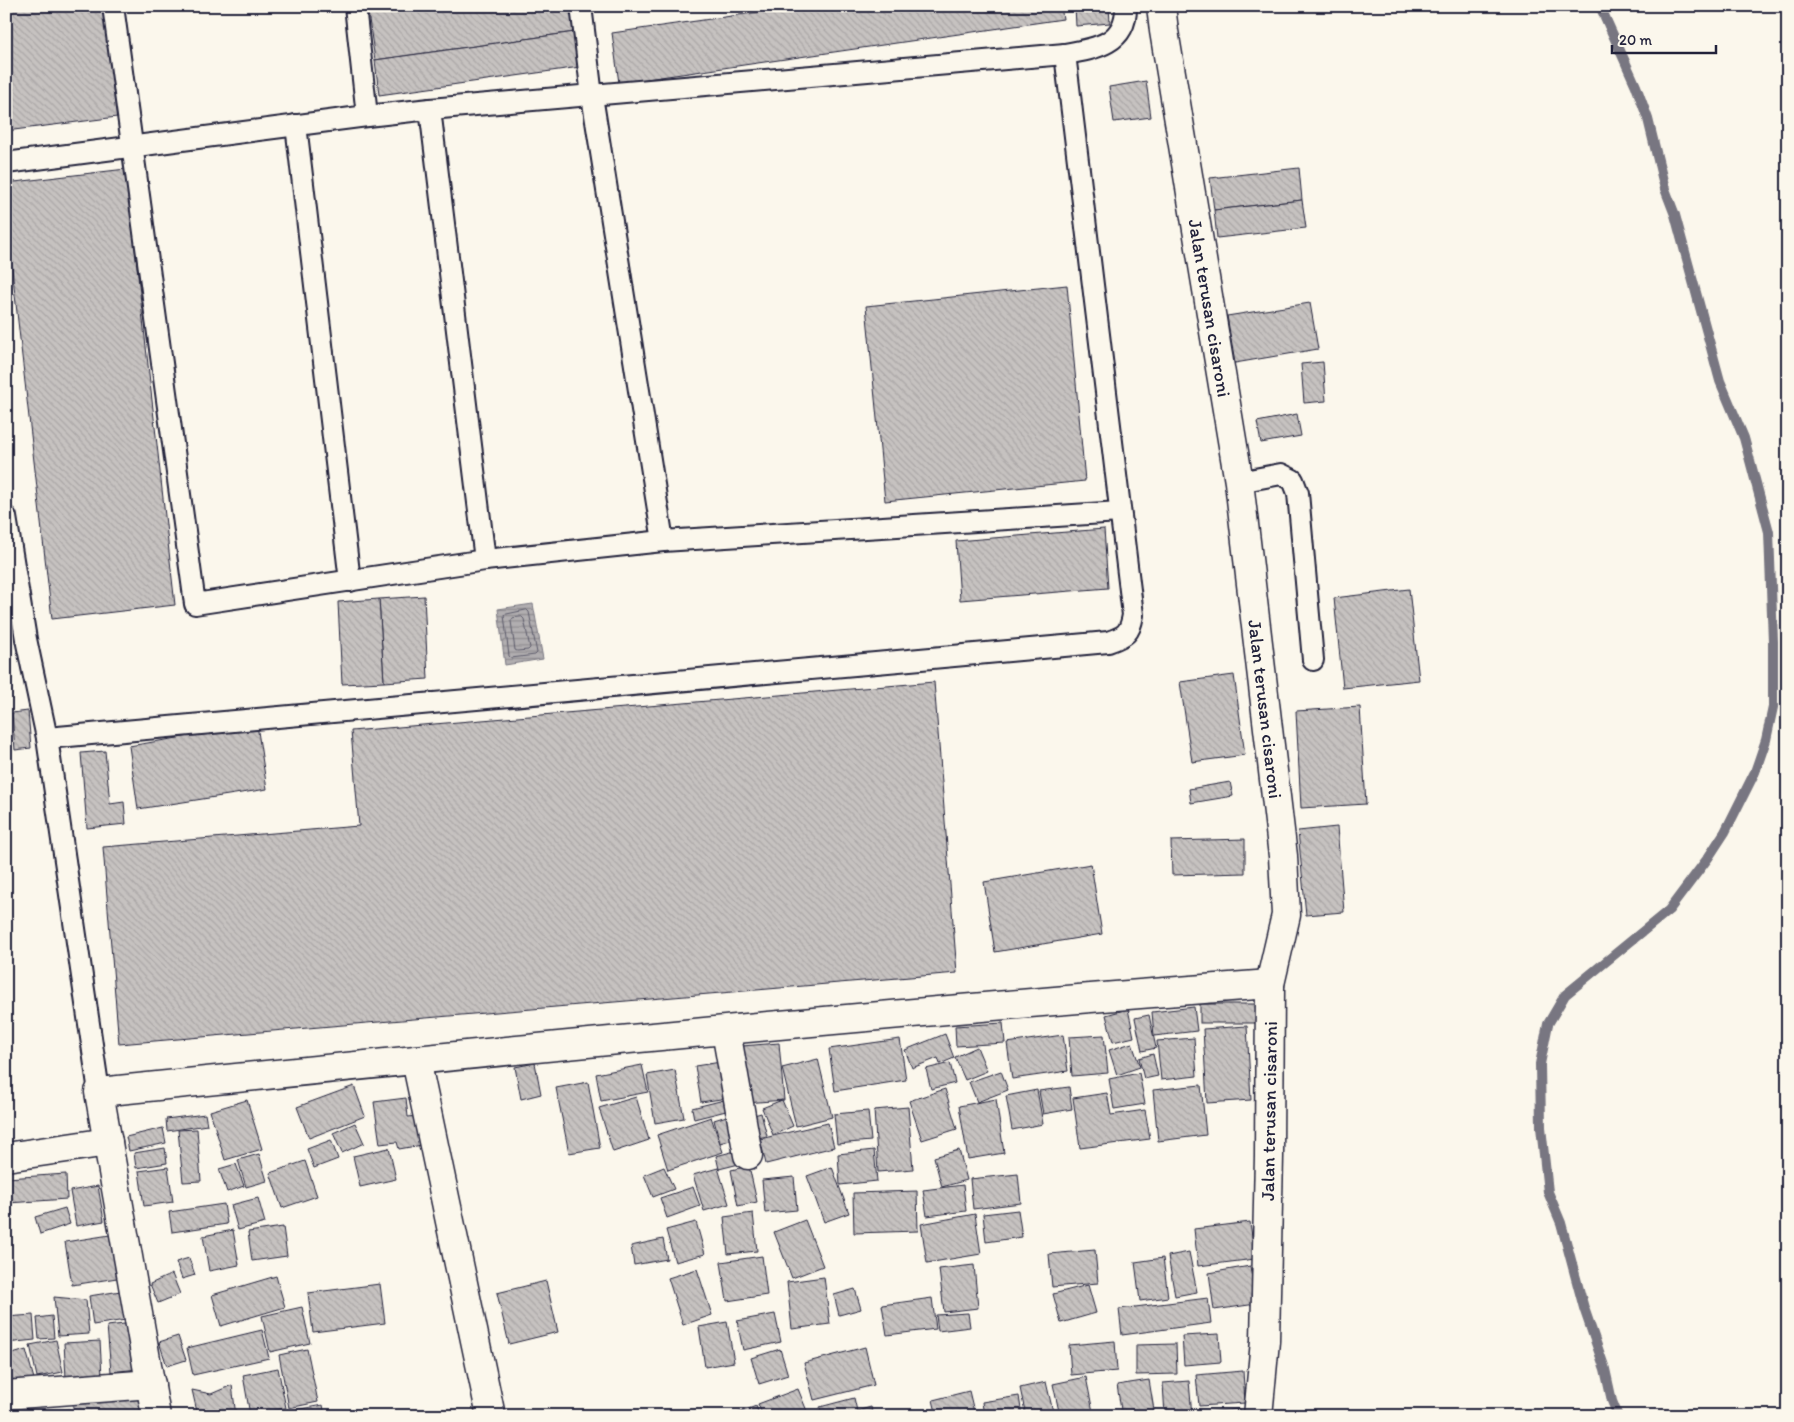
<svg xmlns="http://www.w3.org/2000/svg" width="1794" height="1422" font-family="Itim,sans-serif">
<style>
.water{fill:url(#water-rules);stroke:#787681}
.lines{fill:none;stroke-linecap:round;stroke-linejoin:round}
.shore{stroke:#5b5a6a;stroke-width:1}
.stream{stroke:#787681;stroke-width:10}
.building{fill:url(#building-back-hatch);stroke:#22223b}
.lane-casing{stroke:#22223b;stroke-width:24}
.street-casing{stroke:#22223b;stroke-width:31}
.lane{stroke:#fbf7ec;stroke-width:20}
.street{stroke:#fbf7ec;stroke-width:28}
.labels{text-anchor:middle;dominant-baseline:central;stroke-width:4.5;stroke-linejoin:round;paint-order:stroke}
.street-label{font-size:19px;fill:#22223b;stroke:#fbf7ec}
</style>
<defs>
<pattern id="water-rules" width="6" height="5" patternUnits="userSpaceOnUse" patternTransform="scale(1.25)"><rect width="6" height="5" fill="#b1aeb0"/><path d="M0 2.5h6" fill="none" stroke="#908d90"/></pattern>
<pattern id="building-back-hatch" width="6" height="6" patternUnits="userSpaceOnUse" patternTransform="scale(1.25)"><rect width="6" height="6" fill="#c6c2c0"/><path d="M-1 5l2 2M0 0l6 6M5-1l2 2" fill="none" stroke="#aaa6a6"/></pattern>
</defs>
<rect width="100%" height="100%" fill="#fbf7ec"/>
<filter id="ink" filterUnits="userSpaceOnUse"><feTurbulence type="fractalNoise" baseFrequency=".02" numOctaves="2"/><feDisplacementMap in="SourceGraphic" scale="10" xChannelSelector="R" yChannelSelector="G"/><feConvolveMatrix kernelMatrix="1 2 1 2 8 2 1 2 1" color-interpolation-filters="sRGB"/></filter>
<g filter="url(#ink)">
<!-- water -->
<path class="water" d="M533 604 543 659 505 665 498 609Z"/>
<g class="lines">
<!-- shore -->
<g class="shore">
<path d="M527 610 529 612 537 653 535 655 511 658 509 656 504 615Z"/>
<path d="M522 617 524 619 530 648 528 650 517 651 515 650 511 621 513 618Z"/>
</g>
<!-- stream -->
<path class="stream" d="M1600 6 1636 86 1648 119 1665 189 1675 215 1720 381 1744 438 1769 532 1773 642V707L1766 740 1755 772 1725 832 1708 858 1669 910 1565 995 1548 1024 1540 1064 1541 1127 1548 1192 1561 1223 1584 1308 1605 1369 1612 1401 1618 1416"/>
</g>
<!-- building -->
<g class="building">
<path d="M6 6H104L117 117 6 131Z"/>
<path d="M367 6H386L387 11 420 6H572L575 32 375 60Z"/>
<path d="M802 6H1061L1063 19 619 83 612 33Z"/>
<path d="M1075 6H1109L1110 23 1076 26Z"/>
<path d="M575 32 580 67 379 95 375 60Z"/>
<path d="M1146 81 1151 117 1114 122 1109 87Z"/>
<path d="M1299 168 1302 200 1214 210 1210 178Z"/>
<path d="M126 169 175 605 52 619 6 216V183Z"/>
<path d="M1302 200 1306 228 1217 238 1214 210Z"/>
<path d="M1067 285 1085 481 885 501 866 306Z"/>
<path d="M1310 303 1318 349 1235 363 1227 316Z"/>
<path d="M1323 362 1326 401 1304 403 1301 364Z"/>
<path d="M1297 414 1301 436 1261 443 1257 422Z"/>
<path d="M1104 529 1108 588 960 600 956 541Z"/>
<path d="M1409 589 1419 680 1343 688 1334 598Z"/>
<path d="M424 596 428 679 384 682 379 599Z"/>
<path d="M379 599 384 682 342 684 338 602Z"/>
<path d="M1234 675 1245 755 1192 762 1180 682Z"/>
<path d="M934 682 957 973 119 1044 103 847 359 826 351 731Z"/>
<path d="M1360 707 1366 804 1301 808 1296 711Z"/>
<path d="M28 711 31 748 15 750 12 713Z"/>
<path d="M257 725 267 789 138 809 129 746Z"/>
<path d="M105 751 110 804 124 802 126 824 87 828 81 753Z"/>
<path d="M1230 782 1233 796 1191 803 1189 789Z"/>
<path d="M1337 827 1344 912 1306 915 1298 831Z"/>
<path d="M1245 839V873L1172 875 1171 841Z"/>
<path d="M1091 864 1102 934 995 952 984 882Z"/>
<rect x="1200" y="1004" width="57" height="19"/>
<path d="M1194 1007 1197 1031 1154 1036 1152 1012Z"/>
<path d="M1128 1009 1134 1037 1113 1042 1106 1015Z"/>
<path d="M1149 1015 1156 1048 1142 1051 1135 1018Z"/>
<path d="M1003 1023 1005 1043 956 1046 955 1026Z"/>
<path d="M1247 1026 1251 1100 1207 1103 1203 1029Z"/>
<path d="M945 1034 954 1058 940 1064 938 1058 912 1068 905 1050Z"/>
<path d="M1063 1035 1068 1071 1012 1079 1007 1043Z"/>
<path d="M1104 1035 1108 1073 1072 1076 1069 1037Z"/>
<path d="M1194 1038 1197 1076 1161 1080 1157 1041Z"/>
<path d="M900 1039 906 1080 835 1091 829 1049Z"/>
<path d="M779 1043 784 1100 746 1103 742 1046Z"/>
<path d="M1132 1043 1140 1067 1117 1075 1109 1050Z"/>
<path d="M977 1047 987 1071 965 1080 955 1057Z"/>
<path d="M1153 1054 1158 1076 1144 1079 1139 1058Z"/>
<path d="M818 1059 832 1117 796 1126 782 1068Z"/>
<path d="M721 1062 727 1098 701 1102 695 1066Z"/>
<path d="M535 1063 541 1094 521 1099 515 1067Z"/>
<path d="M950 1063 955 1083 931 1089 926 1069Z"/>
<path d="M642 1065 648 1092 601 1101 596 1074Z"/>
<path d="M675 1070 684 1118 655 1123 647 1075Z"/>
<path d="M1001 1071 1008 1090 977 1102 969 1082Z"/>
<path d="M1139 1073 1145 1104 1114 1109 1109 1079Z"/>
<path d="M588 1082 600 1148 569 1153 556 1088Z"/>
<path d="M1201 1085 1206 1135 1158 1141 1153 1090Z"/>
<path d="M354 1086 365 1116 309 1138 297 1107Z"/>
<path d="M1069 1087 1072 1109 1043 1114 1039 1091Z"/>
<path d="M945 1089 957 1129 922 1140 909 1101Z"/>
<path d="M1037 1090 1043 1124 1012 1130 1006 1096Z"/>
<path d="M1107 1093 1111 1115 1145 1110 1150 1139 1080 1148 1073 1098Z"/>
<path d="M636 1097 649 1140 613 1152 599 1108Z"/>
<path d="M406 1098 408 1117 418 1116 422 1145 399 1149 397 1142 380 1144 374 1102Z"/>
<path d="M732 1098 734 1109 694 1119 692 1108Z"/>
<path d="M996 1099 1004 1153 968 1159 959 1106Z"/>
<path d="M247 1100 262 1149 225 1160 210 1111Z"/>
<path d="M782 1100 793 1126 773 1135 762 1108Z"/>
<path d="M908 1107 913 1169 878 1172 874 1110Z"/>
<path d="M868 1111 871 1141 837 1144 834 1114Z"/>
<path d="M761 1113 767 1136 750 1140 744 1118Z"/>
<path d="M205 1114 207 1125 167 1131 166 1119Z"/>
<path d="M733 1114 740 1137 720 1143 714 1120Z"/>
<path d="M711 1117 723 1152 668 1170 657 1135Z"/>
<path d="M355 1123 364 1143 342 1153 333 1133Z"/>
<path d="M828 1123 834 1147 766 1164 760 1139Z"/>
<path d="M163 1128 166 1143 129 1151 126 1137Z"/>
<path d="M197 1129 201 1181 183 1182 178 1130Z"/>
<path d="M331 1140 338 1159 314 1168 307 1149Z"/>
<path d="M165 1148 167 1163 136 1168 134 1153Z"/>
<path d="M389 1148 396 1179 360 1187 353 1156Z"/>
<path d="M739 1150 743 1163 719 1169 716 1156Z"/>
<path d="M874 1150 877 1181 840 1185 838 1154Z"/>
<path d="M959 1150 967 1180 942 1187 934 1157Z"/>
<path d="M259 1154 267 1181 246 1187 238 1160Z"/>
<path d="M305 1161 317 1196 282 1208 270 1173Z"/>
<path d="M236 1164 244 1186 227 1192 219 1169Z"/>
<path d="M749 1166 757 1202 738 1206 731 1170Z"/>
<path d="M168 1167 173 1202 144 1206 139 1171Z"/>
<path d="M664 1167 674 1189 653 1197 644 1175Z"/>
<path d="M832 1167 849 1213 824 1222 807 1176Z"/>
<path d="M718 1168 729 1204 704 1211 693 1175Z"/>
<path d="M66 1174 67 1199 8 1203 7 1178Z"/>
<path d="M1018 1174 1021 1203 973 1209 970 1179Z"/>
<path d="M794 1177 797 1210 765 1213 762 1180Z"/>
<path d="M963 1185 966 1211 927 1216 923 1190Z"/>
<path d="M98 1186 104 1221 76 1226 70 1191Z"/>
<path d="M693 1187 700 1206 667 1218 660 1198Z"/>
<path d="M917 1191 918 1231 854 1233 853 1193Z"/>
<path d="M258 1198 265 1223 238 1230 231 1205Z"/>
<path d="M224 1204 227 1224 172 1232 169 1212Z"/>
<path d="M65 1208 70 1224 40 1234 35 1217Z"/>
<path d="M1018 1210 1022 1237 986 1242 983 1214Z"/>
<path d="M753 1213 757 1251 728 1254 724 1217Z"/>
<path d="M975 1214 981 1254 927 1263 921 1224Z"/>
<path d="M805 1220 823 1266 792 1278 774 1232Z"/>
<path d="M696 1222 705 1254 675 1262 666 1230Z"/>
<path d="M1250 1222 1255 1259 1198 1266 1194 1229Z"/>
<path d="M283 1227 287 1256 252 1261 248 1232Z"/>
<path d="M233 1230 239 1265 209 1271 203 1236Z"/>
<path d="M110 1235 117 1278 72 1285 65 1242Z"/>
<path d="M663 1239 667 1259 634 1265 631 1246Z"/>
<path d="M1095 1250 1098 1283 1052 1287 1049 1254Z"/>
<path d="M1189 1252 1197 1292 1175 1296 1168 1256Z"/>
<path d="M762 1256 767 1295 727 1301 721 1262Z"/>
<path d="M189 1258 195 1275 182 1279 176 1262Z"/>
<path d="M1163 1258 1168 1297 1140 1301 1135 1262Z"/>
<path d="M974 1265 978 1308 944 1312 939 1269Z"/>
<path d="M1250 1266 1256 1304 1214 1310 1209 1273Z"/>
<path d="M697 1269 712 1315 683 1325 668 1278Z"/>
<path d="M172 1274 180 1294 158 1303 150 1284Z"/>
<path d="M276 1276 285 1307 221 1326 212 1295Z"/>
<path d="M824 1277 830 1324 792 1329 787 1282Z"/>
<path d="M546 1281 558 1332 509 1344 497 1293Z"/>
<path d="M380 1284 385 1323 313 1332 308 1293Z"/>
<path d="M1088 1285 1096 1313 1061 1323 1053 1294Z"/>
<path d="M855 1289 861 1309 839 1315 834 1295Z"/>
<path d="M127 1290 132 1319 93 1325 89 1296Z"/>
<path d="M54 1297 86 1300 89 1334 58 1336Z"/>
<path d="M932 1298 936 1329 887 1335 882 1305Z"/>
<path d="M1208 1298 1211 1323 1122 1335 1119 1309Z"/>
<path d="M302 1307 310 1343 270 1352 262 1316Z"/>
<path d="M968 1313 970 1327 938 1331 936 1315Z"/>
<path d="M775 1314 781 1342 743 1350 737 1321Z"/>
<path d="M33 1315 35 1340 6 1343V1317Z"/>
<path d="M52 1316 54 1338 39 1339 37 1318Z"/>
<path d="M727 1322 734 1362 705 1367 699 1327Z"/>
<path d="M133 1323 138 1369 111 1372 107 1326Z"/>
<path d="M262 1330 269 1358 193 1375 187 1348Z"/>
<path d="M1219 1334 1221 1362 1184 1365 1182 1336Z"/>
<path d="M178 1336 186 1360 167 1366 159 1342Z"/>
<path d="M56 1340 63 1372 37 1377 30 1345Z"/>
<path d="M100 1341 102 1376 66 1378 64 1343Z"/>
<path d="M1115 1341 1117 1371 1071 1375 1069 1345Z"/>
<path d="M1176 1344 1177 1374 1136 1375V1345Z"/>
<path d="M865 1347 874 1385 814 1400 804 1363Z"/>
<path d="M307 1349 318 1402 289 1408 279 1355Z"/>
<path d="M780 1349 788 1375 759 1384 751 1358Z"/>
<path d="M26 1350 34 1379 8 1386 6 1380V1356Z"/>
<path d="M278 1368 286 1408 250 1415 243 1375Z"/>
<path d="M1243 1371 1245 1403 1199 1406 1196 1375Z"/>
<path d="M1086 1377 1093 1412 1074 1416H1060L1053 1384Z"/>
<path d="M1149 1380 1155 1416H1122L1117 1385Z"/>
<path d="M1189 1381 1192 1416H1165L1163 1383Z"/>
<path d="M1046 1382 1054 1416H1026L1020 1388Z"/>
<path d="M232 1385 236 1416H198L192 1390 211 1394Z"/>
<path d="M798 1389 809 1416H763L758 1404Z"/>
<path d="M145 1390 147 1416H74L72 1398Z"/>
<path d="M969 1391 975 1416H937L933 1400Z"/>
<path d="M1019 1396 1022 1416H984L982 1402Z"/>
<path d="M854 1398 857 1411 871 1407 873 1416H822L820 1407Z"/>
<path d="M323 1405 325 1416H290L289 1411Z"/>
<path d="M756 1406 760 1416H731Z"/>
<path d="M69 1409 70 1416H24V1415Z"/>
<path d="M1239 1409 1240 1416H1205L1204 1412Z"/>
</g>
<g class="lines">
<defs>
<g id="lane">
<path d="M113 6 195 604 485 560 663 541"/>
<path d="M355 6 367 116"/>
<path d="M581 6 592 96 663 541 1120 512"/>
<path d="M430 109 485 560"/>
<path d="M296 125 350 581"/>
<path d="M6 163 367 116 430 109 1065 54C1095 49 1127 44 1126 6"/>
<path d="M1239 482 1281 474 1293 480 1298 493 1313 660"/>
<path d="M6 517 26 639 47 738 99 1092"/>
<path d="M47 738 1108 642C1126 636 1130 633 1133 615L1065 54"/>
</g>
<g id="street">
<path id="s1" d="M1161 6 1164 31 1239 482 1283 856 1286 915 1270 984 1269 1156 1265 1341 1258 1416"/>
<path d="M726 1031 748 1155"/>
<path d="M416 1060 491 1416"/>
<path d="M6 1157 108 1142"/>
<path d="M6 1395 151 1384"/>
<path d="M156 1416 99 1092C489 1052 879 1013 1270 984"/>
</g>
</defs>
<!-- lane casing -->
<use href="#lane" class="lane-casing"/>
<!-- street casing -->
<use href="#street" class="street-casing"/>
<!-- lane -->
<use href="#lane" class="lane"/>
<!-- street -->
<use href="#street" class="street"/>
</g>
</g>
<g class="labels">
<!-- street labels -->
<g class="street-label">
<text stroke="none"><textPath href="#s1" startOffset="306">Jalan terusan cisaroni</textPath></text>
<text stroke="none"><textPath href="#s1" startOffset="711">Jalan terusan cisaroni</textPath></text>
<text transform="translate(1269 1111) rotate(-89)">Jalan terusan cisaroni</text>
</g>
</g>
<!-- margin -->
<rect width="1794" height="1422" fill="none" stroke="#fbf7ec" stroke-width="25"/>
<rect x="12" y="12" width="1769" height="1397" fill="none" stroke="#22223b" stroke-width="2" filter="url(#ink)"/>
<!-- scale -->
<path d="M1612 45v8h104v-8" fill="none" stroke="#22223b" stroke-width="2.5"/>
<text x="1619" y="45" font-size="15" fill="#22223b" stroke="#fbf7ec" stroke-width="4" paint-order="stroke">20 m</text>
</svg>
